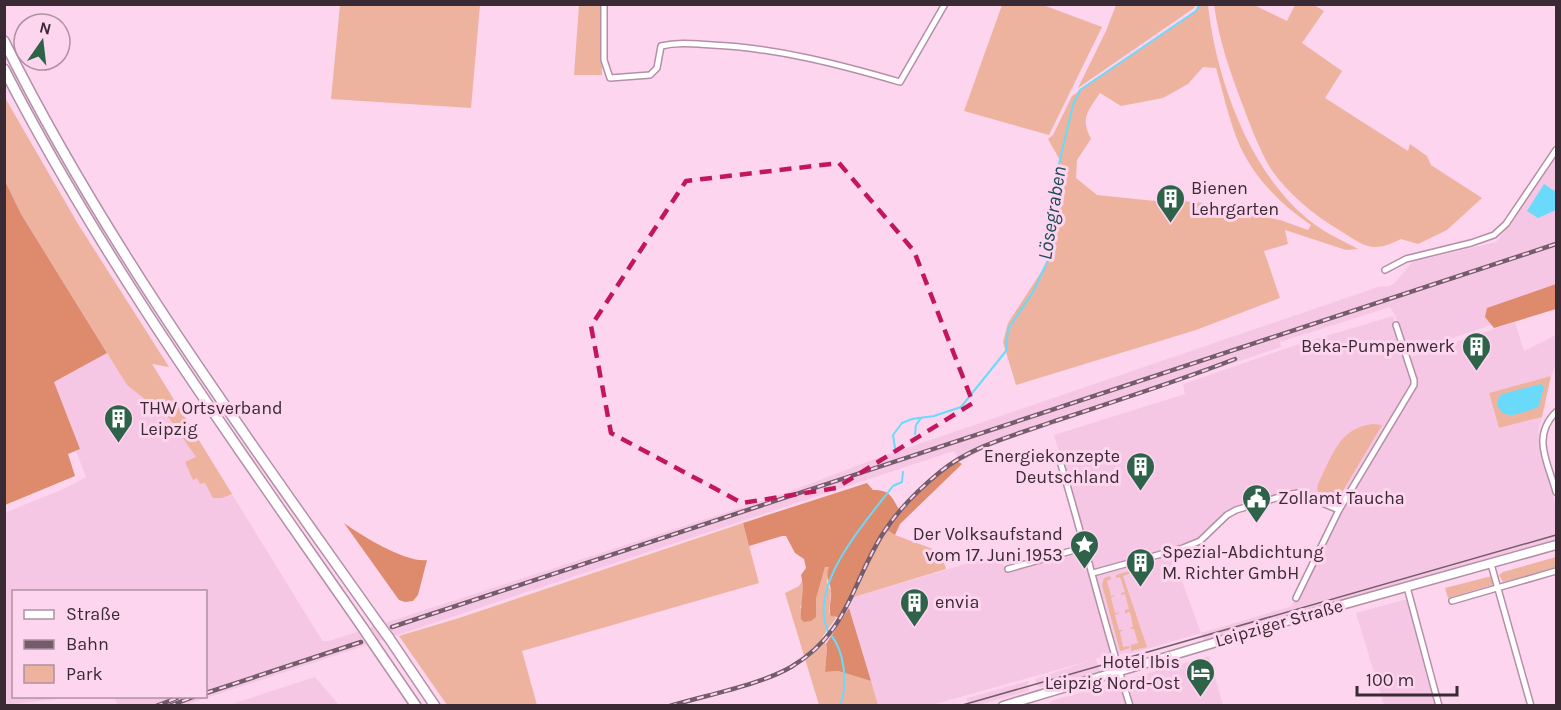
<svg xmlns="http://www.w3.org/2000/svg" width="1561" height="710" font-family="Karla,sans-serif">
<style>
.built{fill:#f5c7e4;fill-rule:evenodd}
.green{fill:#edb39f;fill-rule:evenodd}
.forest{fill:#de8a6c}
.water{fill:#6adafb}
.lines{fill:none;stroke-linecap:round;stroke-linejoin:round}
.stream{stroke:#6adafb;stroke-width:2}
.minor-casing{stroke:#b48fa6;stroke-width:8}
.primary-casing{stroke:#b48fa6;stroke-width:11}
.motorway-casing{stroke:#b48fa6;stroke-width:12}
.minor{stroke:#fff;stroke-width:5}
.primary{stroke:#fff;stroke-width:8}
.motorway{stroke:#fff;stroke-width:9}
.tram{stroke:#745d6b;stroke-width:1.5}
.rail-casing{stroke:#745d6b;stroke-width:4.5}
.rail{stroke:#fdd5ee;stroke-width:2;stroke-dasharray:7;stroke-linecap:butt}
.motorway-bridge-casing{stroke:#b48fa6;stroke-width:12;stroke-linecap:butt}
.motorway-bridge{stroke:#fff;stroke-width:9}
.marked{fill:none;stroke:#c2185b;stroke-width:4.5;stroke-dasharray:12 8;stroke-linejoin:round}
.labels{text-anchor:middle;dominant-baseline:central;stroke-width:6;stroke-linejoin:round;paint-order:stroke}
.poi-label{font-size:18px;fill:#392a33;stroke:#fdd5ee;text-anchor:start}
.street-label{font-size:18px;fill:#392a33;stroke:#fdd5ee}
.water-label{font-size:20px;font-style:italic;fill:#1b4c5a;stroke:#fdd5ee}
</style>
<rect width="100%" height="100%" fill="#fdd5ee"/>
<!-- built -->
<g class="built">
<path d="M1556 156V303L1408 353 1395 315 1390 307 1280 342 1281 347 990 446 960 462 954 451 185 705H118L114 697 206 696V592H14V696L73 697 5 705 4 513 66 488 86 477 76 451 80 449 54 382 107 353 152 364 318 634 323 641H329L786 493 872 460 1378 287 1389 286 1395 283 1412 262 1496 242 1509 226Z"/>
<path d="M1393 316 1407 358 1515 322 1524 351 1556 335V364L1551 376 1489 393 1499 428 1542 417 1538 432 1556 509V539L1204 640 1201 633 1133 653 1114 654 1096 659 1100 671 1047 686 1041 687 1037 686 1035 679 1092 660 932 705H878L849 608 854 597 999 554 1005 570 1086 547 1054 435 1185 394 1183 384 1296 345ZM1302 492 1339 510 1296 592 1292 606 1201 633 1171 551 1205 537 1229 513Z"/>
<path d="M1411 598 1442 705H1384L1356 613Z"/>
<path d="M1209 656 1223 705 1046 706 1054 700Z"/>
<path d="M315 677 339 705H229Z"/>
<path d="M1028 681 1029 691 977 705H970L967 701V698Z"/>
</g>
<!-- green -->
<g class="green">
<path d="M340 5H480L471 108 331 99Z"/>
<path d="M579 5H601L602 75H574Z"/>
<path d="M1002 5H1043L1102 27 1049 135 964 111Z"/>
<path d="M1116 5H1195L1194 8 1078 88 1106 31Z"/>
<path d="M1200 5H1208C1216 80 1251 177 1314 224 1327 234 1344 241 1358 249L1346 250 1285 230 1288 244 1264 251 1280 298 1196 330 1016 385 1003 342 1008 323 1045 266 1052 246 1054 228 1055 185 1060 160 1048 139 1053 135 1072 96 1190 16 1197 11ZM1203 67 1216 68C1223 92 1228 116 1237 139 1251 175 1280 204 1311 225L1308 230 1280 220 1243 213 1224 205 1183 201H1155L1097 195 1076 178 1077 160 1091 139C1080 118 1088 111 1100 93L1121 106 1163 98 1188 84Z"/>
<path d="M1214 5H1254L1287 21 1295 5H1314L1324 11 1302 43 1342 71 1325 98 1408 151 1410 144 1427 156 1431 165 1482 198 1447 230 1418 244 1401 239C1371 254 1365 246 1339 230 1314 215 1288 194 1271 169 1259 149 1251 127 1243 106 1230 72 1219 40 1214 5Z"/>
<path d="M4 96 78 224 169 367 152 364 232 494 222 498H213L205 483 200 484 197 478 193 480 185 462 196 457 169 418 127 385 21 214 5 181Z"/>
<path d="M1551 376 1542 417 1499 428 1489 393Z"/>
<path d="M1373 424 1382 425 1340 496 1334 501C1324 499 1315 495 1318 484 1332 457 1338 428 1373 424Z"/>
<path d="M743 523 759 583 522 651 537 705H447L399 636 459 618Z"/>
<path d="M887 530 895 535 941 552 946 569 854 597 876 549Z"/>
<path d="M1556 557V567L1503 582 1499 575 1503 572Z"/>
<path d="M1156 563 1123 576 1147 647 1131 651V645L1138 643 1134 629H1130L1133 626 1130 612 1125 613V610L1129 609 1125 594 1121 595V593L1125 592 1120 577 1116 578V575Z"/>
<path d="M829 566 827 583 831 591 829 612 836 618 823 636 827 648 825 672 838 671 871 681 878 705H819L785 593 799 586 802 581 803 601 800 608 816 617V599L825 567Z"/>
<path d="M1110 576 1111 579 1107 581 1111 596 1115 595 1111 598 1115 613 1120 612 1115 615 1119 630H1123L1120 632 1123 647 1129 646 1130 648 1120 651 1102 585 1104 578Z"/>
<path d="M1492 576 1494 583 1492 585 1448 598 1445 588Z"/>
</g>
<!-- forest -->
<g class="forest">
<path d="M5 181 21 214 107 353 54 382 80 449 68 454 75 476 5 505Z"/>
<path d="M1556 284V309L1494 328 1485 317 1487 308Z"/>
<path d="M957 461 962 464 900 524 895 535 887 530C907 504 930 481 957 461Z"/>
<path d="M867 483 873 490C890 490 891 496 899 509L880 536 851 597 838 617 831 616C828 607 832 599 831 591 830 581 825 577 829 567H825L816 599V617L811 621 804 622 801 619C800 604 805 591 801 575L806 568 804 559 795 553 786 536H782L749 546 743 523Z"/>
<path d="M344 523C362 536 406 563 427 560L418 595 413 601 405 602 399 600Z"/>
<path d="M849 608 871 681 838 671 825 672 827 648 826 644Z"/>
</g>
<!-- water -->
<g class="water">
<path d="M1544 184 1556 192V210L1538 218 1527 211Z"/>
<path d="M1541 384 1544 387 1539 406 1536 408C1525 411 1505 422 1499 408 1496 402 1498 398 1502 394Z"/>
</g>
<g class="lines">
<!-- stream -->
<g class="stream">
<path d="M915 434 916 425 921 418"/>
<path d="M895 448 893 435 902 423 912 419 934 416 961 407 1006 351 1008 329 1033 292 1049 258 1054 229V188L1058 168 1073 105 1080 90 1196 11 1200 4"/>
<path d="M828 631C807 585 867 520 893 486L902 482 903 472"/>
<path d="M831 635C845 652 848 686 840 706"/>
</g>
<defs>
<g id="minor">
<path d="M604 4V60L610 78 650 75 657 68 661 46C678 42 695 44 712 45 777 48 838 64 900 82L945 4"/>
<path d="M1385 270 1406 259 1471 243 1494 235 1506 224 1556 150"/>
<path d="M1556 412C1531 437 1548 462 1556 492"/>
<path d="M1059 458C1084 540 1104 624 1130 706"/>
<path d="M1491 564 1531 706"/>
<path d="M1008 569 1085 547"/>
<path d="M1093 573 1183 548 1200 541 1227 515 1236 510 1286 495 1298 493 1339 510"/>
<path d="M1407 587 1439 706"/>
<path d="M1296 598 1339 510 1414 385V380L1396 325"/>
<path d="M1452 601 1556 571"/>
</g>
<path id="primary" d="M1003 706 1320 611 1556 545"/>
<g id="motorway">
<path d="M4 41C107 248 245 435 378 623"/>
<path d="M4 69C105 266 237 446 363 628"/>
<path d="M389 638 435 706"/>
<path d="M373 643 416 706"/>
</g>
</defs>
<!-- minor casing -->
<use href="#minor" class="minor-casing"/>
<!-- primary casing -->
<use href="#primary" class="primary-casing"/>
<!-- motorway casing -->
<use href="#motorway" class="motorway-casing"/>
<!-- minor -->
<use href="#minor" class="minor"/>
<!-- primary -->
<use href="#primary" class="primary"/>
<!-- motorway -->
<use href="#motorway" class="motorway"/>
<!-- tram -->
<path class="tram" d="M959 706 1556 535"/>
<defs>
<g id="rail">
<path d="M392 627 1556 244"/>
<path d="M206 693 361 642"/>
<path d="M156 706 177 698"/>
<path d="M169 706 196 696"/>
<path d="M670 706C706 695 760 685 791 667 847 634 851 586 882 535 897 511 918 490 940 472 973 445 1016 435 1055 421 1115 401 1176 382 1235 359"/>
</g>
</defs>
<!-- rail casing -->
<use href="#rail" class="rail-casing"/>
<!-- rail -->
<use href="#rail" class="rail"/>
<defs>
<g id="motorway-bridge">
<path d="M378 623 389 638"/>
<path d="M363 628 373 643"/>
</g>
</defs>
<!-- motorway-bridge casing -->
<use href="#motorway-bridge" class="motorway-bridge-casing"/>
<!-- motorway-bridge -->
<use href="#motorway-bridge" class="motorway-bridge"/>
</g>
<!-- marked area -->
<path class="marked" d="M839 163 914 251 973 403 836 488 742 503 611 433 591 326 686 181Z"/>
<!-- icons -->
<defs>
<symbol id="building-pin" viewBox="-11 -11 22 30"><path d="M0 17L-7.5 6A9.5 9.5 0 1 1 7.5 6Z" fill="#2e6349" stroke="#fdd5ee"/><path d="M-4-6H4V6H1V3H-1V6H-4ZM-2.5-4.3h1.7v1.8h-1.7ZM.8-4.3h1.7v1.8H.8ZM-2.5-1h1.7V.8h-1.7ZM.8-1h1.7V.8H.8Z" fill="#fff"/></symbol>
<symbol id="civic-pin" viewBox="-11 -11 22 30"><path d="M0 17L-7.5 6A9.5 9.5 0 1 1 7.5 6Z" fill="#2e6349" stroke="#fdd5ee"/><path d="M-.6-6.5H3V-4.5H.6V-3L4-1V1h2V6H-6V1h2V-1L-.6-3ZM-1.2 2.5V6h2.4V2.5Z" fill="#fff"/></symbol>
<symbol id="sight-pin" viewBox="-11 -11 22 30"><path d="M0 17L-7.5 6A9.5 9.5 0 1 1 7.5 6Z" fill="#2e6349" stroke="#fdd5ee"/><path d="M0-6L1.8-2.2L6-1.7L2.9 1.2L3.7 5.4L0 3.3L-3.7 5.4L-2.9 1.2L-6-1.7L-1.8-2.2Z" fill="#fff"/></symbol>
<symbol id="hotel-pin" viewBox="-11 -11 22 30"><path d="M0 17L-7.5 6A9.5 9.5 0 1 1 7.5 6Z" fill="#2e6349" stroke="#fdd5ee"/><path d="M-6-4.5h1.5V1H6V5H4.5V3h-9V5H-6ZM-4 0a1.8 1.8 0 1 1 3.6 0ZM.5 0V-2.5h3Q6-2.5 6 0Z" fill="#fff"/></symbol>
</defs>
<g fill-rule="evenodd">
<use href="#building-pin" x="1154" y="182" width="33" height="45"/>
<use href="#building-pin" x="1460" y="330" width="33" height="45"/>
<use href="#building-pin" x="102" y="402" width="33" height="45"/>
<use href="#building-pin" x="1124" y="450" width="33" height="45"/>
<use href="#civic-pin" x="1240" y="482" width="33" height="45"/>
<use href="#sight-pin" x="1068" y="528" width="33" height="45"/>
<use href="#building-pin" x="1124" y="546" width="33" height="45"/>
<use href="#building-pin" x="898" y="586" width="33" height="45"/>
<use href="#hotel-pin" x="1184" y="656" width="33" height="45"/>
</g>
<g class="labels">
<!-- poi labels -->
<g class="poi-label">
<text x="1191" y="188">Bienen<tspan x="1191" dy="21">Lehrgarten</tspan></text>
<text x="1455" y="346" text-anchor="end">Beka-Pumpenwerk</text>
<text x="140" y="408">THW Ortsverband<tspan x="140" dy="21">Leipzig</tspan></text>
<text x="1120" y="456" text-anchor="end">Energiekonzepte<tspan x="1120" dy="21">Deutschland</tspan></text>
<text x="1278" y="498">Zollamt Taucha</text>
<text x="1063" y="534" text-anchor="end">Der Volksaufstand<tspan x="1063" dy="21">vom 17. Juni 1953</tspan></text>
<text x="1162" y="552">Spezial-Abdichtung<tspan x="1162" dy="21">M. Richter GmbH</tspan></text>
<text x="935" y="602">envia</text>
<text x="1180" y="662" text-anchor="end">Hotel Ibis<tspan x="1180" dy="21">Leipzig Nord-Ost</tspan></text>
</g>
<!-- street labels -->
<g class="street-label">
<text transform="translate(1279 623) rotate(-16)">Leipziger Straße</text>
</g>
<!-- water labels -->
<g class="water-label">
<text transform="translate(1052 213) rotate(-81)">Lösegraben</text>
</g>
</g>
<!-- border -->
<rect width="1561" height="710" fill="none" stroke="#392a33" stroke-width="12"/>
<!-- legend -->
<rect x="12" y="590" width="195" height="108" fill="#fdd5ee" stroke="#af91a3" stroke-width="1.5"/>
<rect x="24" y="610" width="30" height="9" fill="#ffffff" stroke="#af91a3" stroke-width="1.5"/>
<text x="66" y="620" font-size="18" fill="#392a33">Straße</text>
<rect x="24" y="640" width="30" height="9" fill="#745d6b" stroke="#af91a3" stroke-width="1.5"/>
<text x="66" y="650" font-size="18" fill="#392a33">Bahn</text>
<rect x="24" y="665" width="30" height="18" fill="#edb39f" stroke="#af91a3" stroke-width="1.5"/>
<text x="66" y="680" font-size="18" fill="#392a33">Park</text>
<!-- north arrow -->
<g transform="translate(42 42) rotate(14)"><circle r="28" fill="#fdd5ee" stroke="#af91a3" stroke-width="1.5"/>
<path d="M0-4.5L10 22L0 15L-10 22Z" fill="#2e6349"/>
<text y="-9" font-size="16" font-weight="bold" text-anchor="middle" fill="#392a33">N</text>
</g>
<!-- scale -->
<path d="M1357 686v9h100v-9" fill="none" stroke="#392a33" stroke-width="3"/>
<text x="1366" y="686" font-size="18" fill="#392a33" stroke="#fdd5ee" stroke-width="4.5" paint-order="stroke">100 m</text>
</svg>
